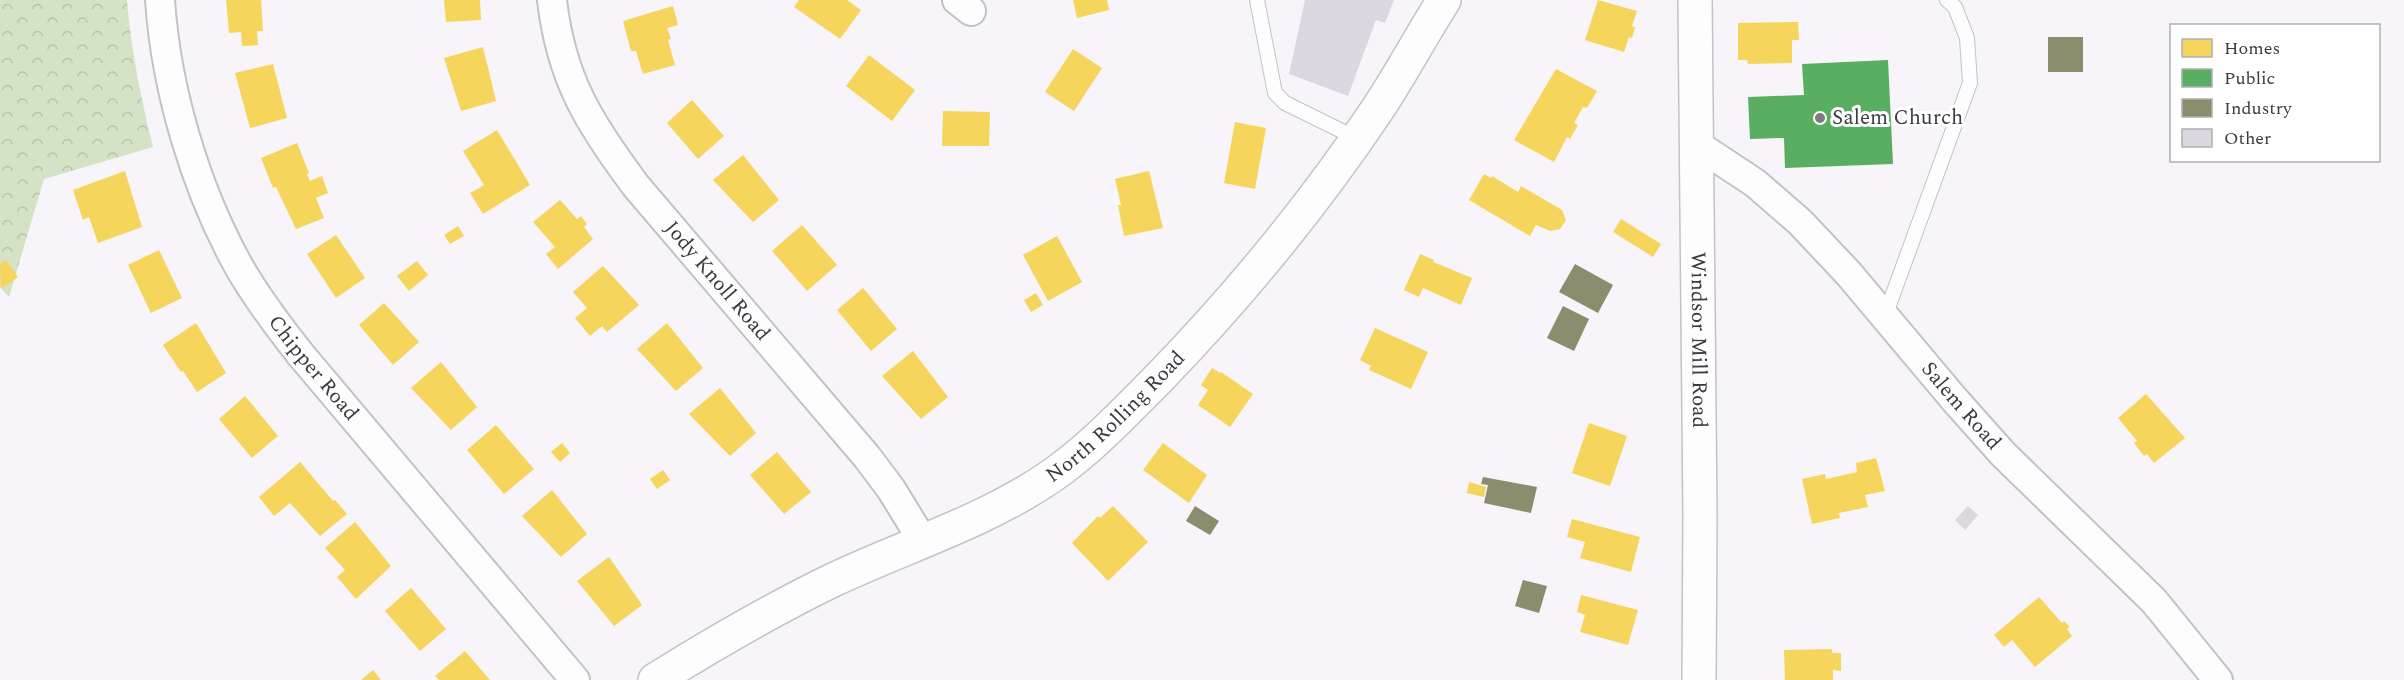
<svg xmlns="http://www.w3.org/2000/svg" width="2404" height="680" font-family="Spectral,serif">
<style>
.park{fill:url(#park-crowns)}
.homes{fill:#f6d55c}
.public{fill:#5aae61}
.industry{fill:#8c8c6e}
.building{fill:#dbd8e0}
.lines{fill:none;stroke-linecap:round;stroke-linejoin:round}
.service-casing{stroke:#c4c1c8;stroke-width:16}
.minor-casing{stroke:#c4c1c8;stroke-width:32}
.secondary-casing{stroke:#c4c1c8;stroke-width:36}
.primary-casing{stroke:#c4c1c8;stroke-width:36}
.service{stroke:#fefdfe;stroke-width:14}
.minor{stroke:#fefdfe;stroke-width:28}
.secondary{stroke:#fefdfe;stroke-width:33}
.primary{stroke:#fefdfe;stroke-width:33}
.poi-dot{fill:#7e7a82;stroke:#fff;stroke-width:2}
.labels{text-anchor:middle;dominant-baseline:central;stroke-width:6;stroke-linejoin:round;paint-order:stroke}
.poi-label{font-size:21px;fill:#3d3841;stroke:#fff;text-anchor:start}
.street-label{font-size:21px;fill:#3d3841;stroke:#fff}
</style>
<defs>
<pattern id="park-crowns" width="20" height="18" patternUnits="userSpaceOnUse" patternTransform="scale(1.5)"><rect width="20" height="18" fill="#d4e2c6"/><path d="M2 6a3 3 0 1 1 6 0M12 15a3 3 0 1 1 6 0" fill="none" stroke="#b7c3ab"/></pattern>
</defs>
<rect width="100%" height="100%" fill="#f7f4fa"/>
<!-- park -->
<path class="park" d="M0 0H127C131 50 141 99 153 147L44 179 9 297 0 287Z"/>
<!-- homes -->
<g class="homes">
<path d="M226 0H261L263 31H257L258 45 242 46 241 32 229 33Z"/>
<path d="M444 0H480L481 20 446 22Z"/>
<path d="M799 0H847L861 10 840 39 794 7Z"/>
<path d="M1073 0H1107L1109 10 1077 18Z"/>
<path d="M1598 0 1637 11 1632 26 1635 27 1632 38 1629 37 1624 52 1585 40Z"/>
<path d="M673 6 678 25 667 28 671 39 668 40 675 65 643 74 636 51H631L623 21Z"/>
<path d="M1798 22 1799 40H1792V63L1748 64 1747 60H1738V23Z"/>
<path d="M483 47 496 101 461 111 444 58Z"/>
<path d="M1073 49 1102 68 1074 111 1045 92Z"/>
<path d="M869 55 915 90 892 121 846 86Z"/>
<path d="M273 64 287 118 250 128 235 73Z"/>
<path d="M1556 69 1597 91 1587 108 1583 107 1574 123 1578 125 1570 139 1567 137 1554 162 1514 140Z"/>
<path d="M692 100 724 136 698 159 667 123Z"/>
<path d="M943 111 990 112 989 146H942Z"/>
<path d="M1235 122 1266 128 1255 189 1224 183Z"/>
<path d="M497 130 530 185 483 214 470 193 484 185 463 151Z"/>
<path d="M297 143 309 173 307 174 310 181 322 176 328 193 316 198 324 218 296 229 276 187 273 188 261 158Z"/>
<path d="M743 155 779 200 753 222 713 180Z"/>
<path d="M125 171 142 227 98 243 89 217 83 220 73 190Z"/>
<path d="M1149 171 1163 228 1124 236 1118 205H1121L1115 179Z"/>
<path d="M1484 174 1491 178 1492 176 1518 192 1521 186 1562 210 1566 220 1560 229 1550 231 1536 225 1530 236 1469 200Z"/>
<path d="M560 200 577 219 581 216 587 224 584 227 593 239 558 269 546 254 555 247 533 222Z"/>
<path d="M1621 219 1661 244 1653 257 1613 232Z"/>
<path d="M802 225 837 265 807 291 772 251Z"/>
<path d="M458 226 464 236 450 244 444 235Z"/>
<path d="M336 235 365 278 336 298 307 254Z"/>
<path d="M1057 236 1082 282 1048 301 1023 255Z"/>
<path d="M159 250 182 298 151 313 128 265Z"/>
<path d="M1420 254 1434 260 1433 262 1472 278 1461 305 1423 288 1419 297 1404 290Z"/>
<path d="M6 260 18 277 1 289 0 264Z"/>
<path d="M417 261 428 275 409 291 397 276Z"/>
<path d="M603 266 639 305 607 332 602 326 590 336 575 318 587 308 573 292Z"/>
<path d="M863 288 897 329 871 351 837 310Z"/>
<path d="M1036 293 1043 305 1031 312 1024 300Z"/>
<path d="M384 303 419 342 393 365 359 325Z"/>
<path d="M196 323 226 373 197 392 183 371 181 372 163 345Z"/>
<path d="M667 323 703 368 676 391 637 349Z"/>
<path d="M1375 328 1428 352 1411 389 1369 370 1371 366 1360 360Z"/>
<path d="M913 351 948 397 921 419 882 376Z"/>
<path d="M441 362 477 407 451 430 411 388Z"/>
<path d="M1212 368 1220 373 1221 372 1253 394 1230 427 1198 405 1208 390 1201 385Z"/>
<path d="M720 388 756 433 730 456 689 414Z"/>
<path d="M2146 394 2185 438 2154 463 2147 454 2144 456 2134 443 2137 441 2118 418Z"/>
<path d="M245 396 278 436 252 458 219 419Z"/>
<path d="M1589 423 1627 436 1610 486 1572 473Z"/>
<path d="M496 425 534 469 504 494 467 450Z"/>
<path d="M562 443 570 453 560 462 551 452Z"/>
<path d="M1163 443 1207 475 1189 503 1143 470Z"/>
<path d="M777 452 811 492 784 514 750 475Z"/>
<path d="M1876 458 1885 491 1865 495 1868 507 1839 513 1840 518 1812 524 1802 479 1825 474 1826 479 1857 472 1856 463Z"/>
<path d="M300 462 333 501 335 500 347 514 320 536 290 503 274 516 259 497Z"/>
<path d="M663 470 670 480 657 489 650 479Z"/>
<path d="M1469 482 1486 487 1484 497 1467 493Z"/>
<path d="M552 490 587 534 561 557 522 516Z"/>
<path d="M1113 506 1148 542 1108 581 1072 543 1098 516 1100 518Z"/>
<path d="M1572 519 1640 537 1631 572 1580 558 1585 542 1567 537Z"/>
<path d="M355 522 391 566 356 599 337 577 345 570 325 548Z"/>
<path d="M609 557 642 605 614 626 577 581Z"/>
<path d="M411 588 446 629 420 651 385 611Z"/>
<path d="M1581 595 1638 610 1628 645 1580 632 1585 615 1577 612Z"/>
<path d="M2039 597 2062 623 2064 621 2070 627 2067 629 2072 636 2035 667 2012 640 2004 647 1994 635Z"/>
<path d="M1832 649V653H1841V671L1833 670V680H1785L1784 650Z"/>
<path d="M465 651 490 680H439L435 676Z"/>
<path d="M373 670 381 680H361Z"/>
</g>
<!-- public -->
<path class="public" d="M1888 60 1893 164 1785 168 1784 138 1750 139 1748 97 1804 95 1802 64Z"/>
<!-- industry -->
<g class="industry">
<rect x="2048" y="37" width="35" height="35"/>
<path d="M1575 264 1613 285 1598 313 1559 292Z"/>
<path d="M1563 306 1589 319 1574 351 1547 338Z"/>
<path d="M1483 477 1537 487 1531 513 1484 503 1488 485 1481 484Z"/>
<path d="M1195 506 1219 521 1210 535 1186 521Z"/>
<path d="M1523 580 1547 586 1539 613 1515 606Z"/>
</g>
<!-- building -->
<g class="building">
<path d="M1305 0H1394L1385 23 1376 20 1348 96 1289 74Z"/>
<path d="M1968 506 1978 515 1965 530 1955 520Z"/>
</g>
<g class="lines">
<defs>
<g id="service">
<path d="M1257 0 1275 93 1285 103 1356 138"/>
<path d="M1885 316 1970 83 1967 38 1955 7 1947 0"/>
</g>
<g id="minor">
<path id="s1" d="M160 0C166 89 195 187 238 265 256 297 278 326 301 355L575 680"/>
<path id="s2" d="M552 0C561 79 589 123 636 186L867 457 891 489 923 541"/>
<path d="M957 0 971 11"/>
<path id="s3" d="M1696 144 1755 183 1800 222 1849 274 1954 399 2003 454 2154 601 2218 680"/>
</g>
<g id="secondary">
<path id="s4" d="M1695 0 1700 516 1699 680"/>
</g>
<g id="primary">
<path id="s5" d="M655 680C713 644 771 610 833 580 905 546 984 522 1050 477 1091 449 1126 411 1161 376 1240 294 1314 204 1377 110 1401 74 1421 36 1444 0"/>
</g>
</defs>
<!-- service casing -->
<use href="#service" class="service-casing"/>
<!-- minor casing -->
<use href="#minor" class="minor-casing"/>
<!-- secondary casing -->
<use href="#secondary" class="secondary-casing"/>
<!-- primary casing -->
<use href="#primary" class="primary-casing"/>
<!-- service -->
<use href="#service" class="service"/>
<!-- minor -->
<use href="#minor" class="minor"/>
<!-- secondary -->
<use href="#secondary" class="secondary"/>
<!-- primary -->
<use href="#primary" class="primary"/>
</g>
<!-- markers -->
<circle class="poi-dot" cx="1820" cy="118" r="6"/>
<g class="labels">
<!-- poi labels -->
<g class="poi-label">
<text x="1832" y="118">Salem Church</text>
</g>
<!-- street labels -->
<g class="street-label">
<text stroke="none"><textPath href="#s2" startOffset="332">Jody Knoll Road</textPath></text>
<text stroke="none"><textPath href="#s4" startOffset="340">Windsor Mill Road</textPath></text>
<text stroke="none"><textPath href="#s1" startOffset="406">Chipper Road</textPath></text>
<text stroke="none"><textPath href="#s3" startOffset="375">Salem Road</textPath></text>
<text stroke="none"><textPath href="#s5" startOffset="534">North Rolling Road</textPath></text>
</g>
</g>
<!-- legend -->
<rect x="2170" y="24" width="210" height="138" fill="#ffffff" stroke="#b1afb3" stroke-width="1.5"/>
<rect x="2182" y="39" width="30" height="18" fill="#f6d55c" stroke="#b1afb3" stroke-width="1.5"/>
<text x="2224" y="54" font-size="18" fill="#3d3841">Homes</text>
<rect x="2182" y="69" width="30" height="18" fill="#5aae61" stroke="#b1afb3" stroke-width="1.5"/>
<text x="2224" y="84" font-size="18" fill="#3d3841">Public</text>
<rect x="2182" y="99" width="30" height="18" fill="#8c8c6e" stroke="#b1afb3" stroke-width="1.5"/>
<text x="2224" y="114" font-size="18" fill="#3d3841">Industry</text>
<rect x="2182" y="129" width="30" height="18" fill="#dbd8e0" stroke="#b1afb3" stroke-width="1.5"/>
<text x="2224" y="144" font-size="18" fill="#3d3841">Other</text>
</svg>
